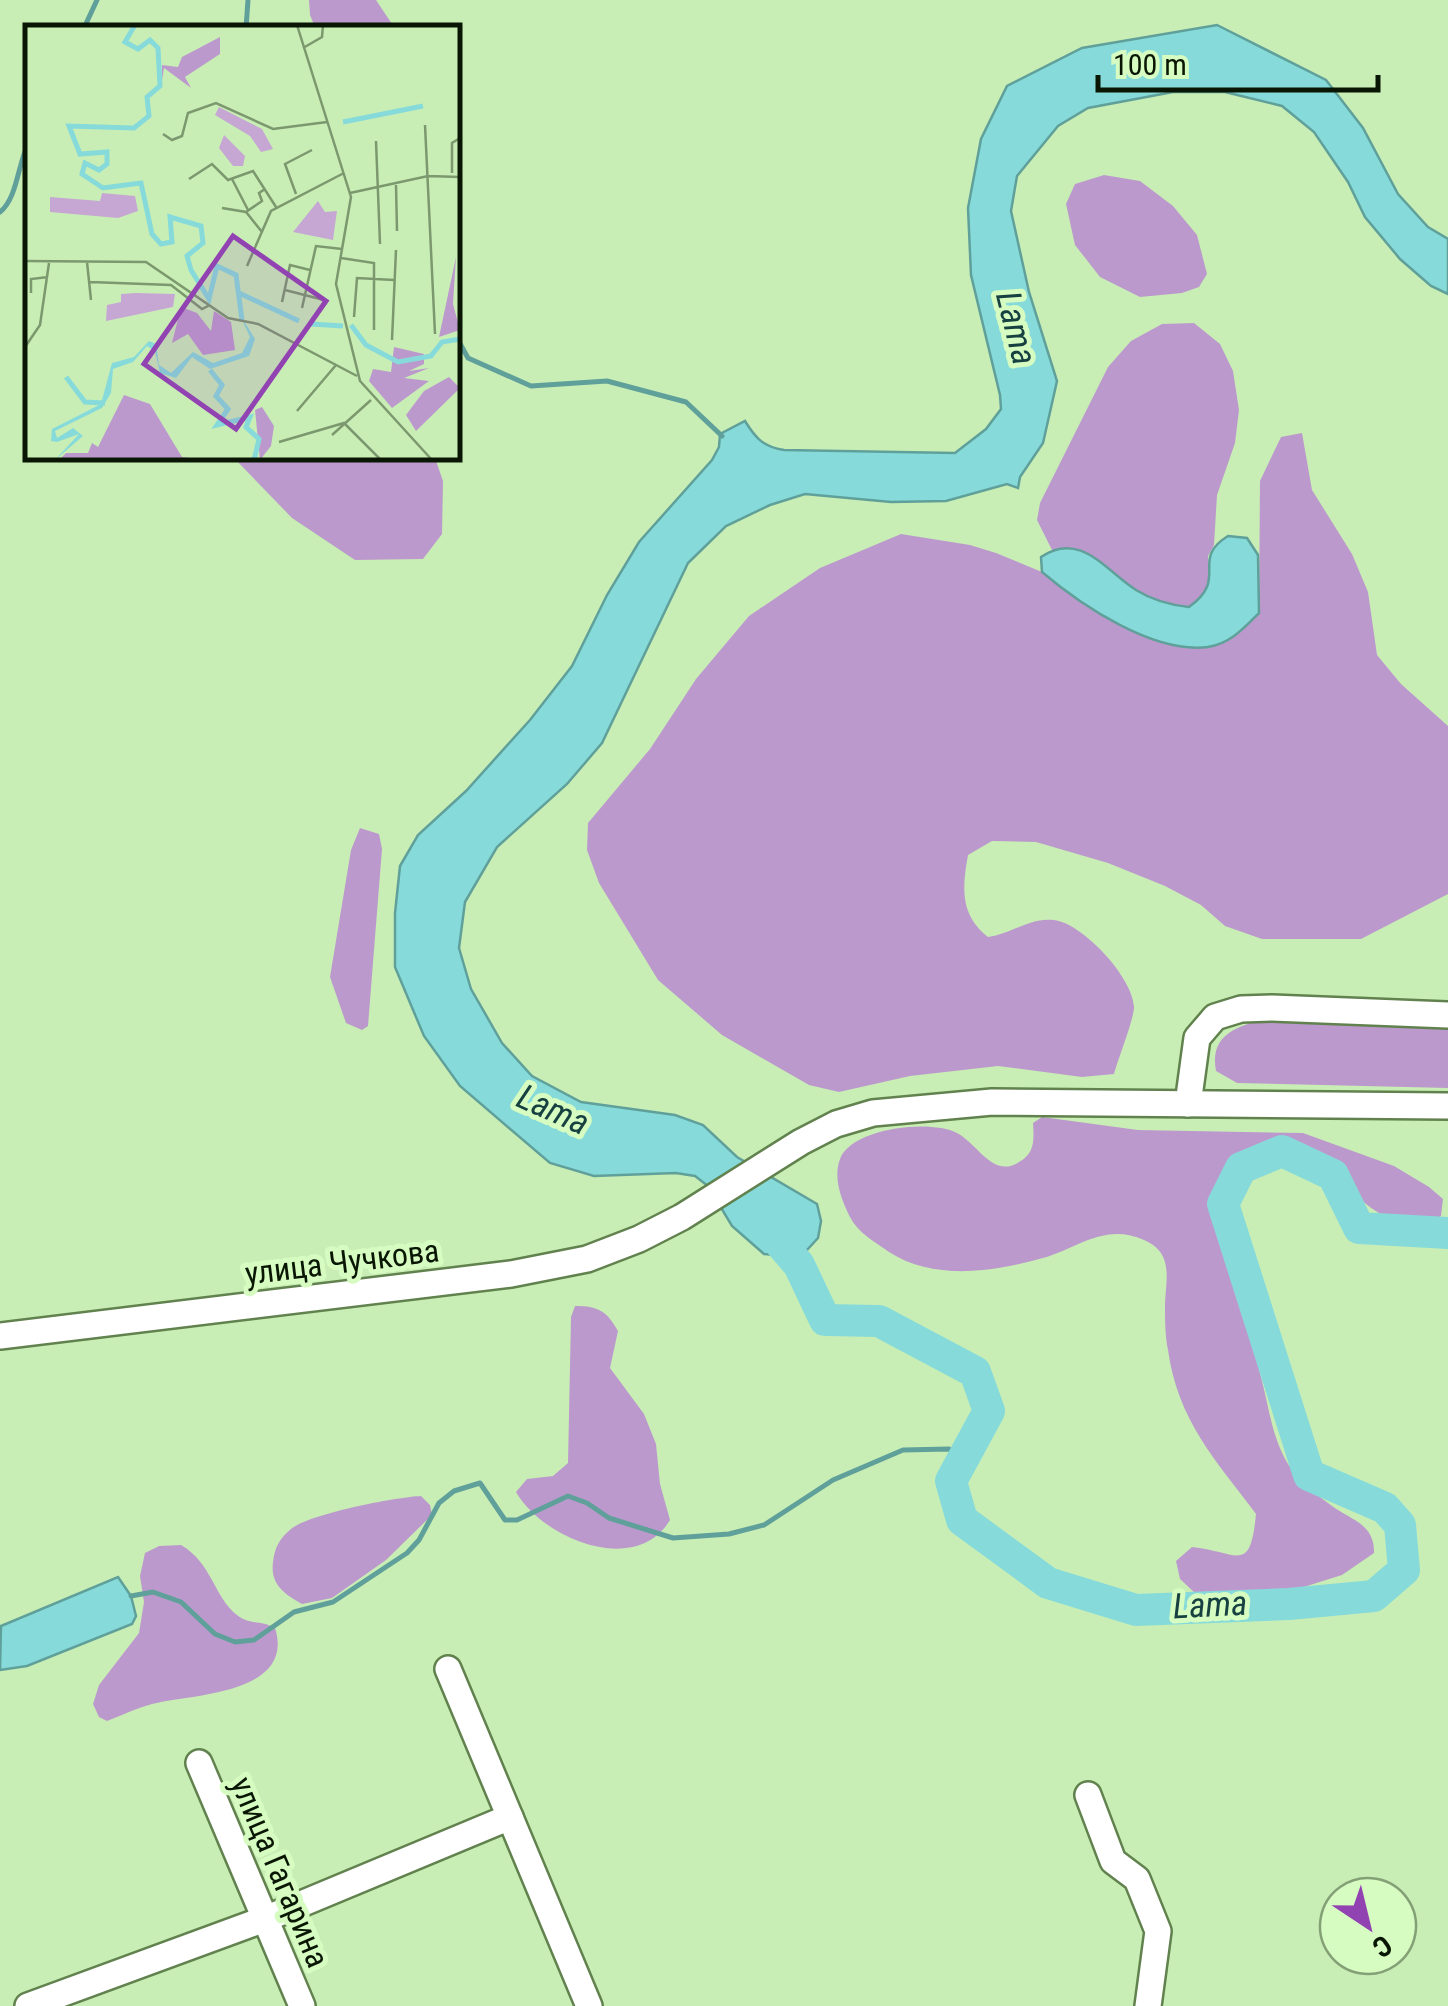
<svg xmlns="http://www.w3.org/2000/svg" width="1448" height="2006" font-family="'Roboto Condensed',sans-serif">
<style>
.forest{fill:#bc99cd}
.water{fill:#86dbda;stroke:#60a09a;stroke-width:2.5}
.lines{fill:none;stroke-linecap:round;stroke-linejoin:round}
.stream{stroke:#60a09a;stroke-width:5}
.river{stroke:#86dbda;stroke-width:32}
.minor-casing{stroke:#61824e;stroke-width:30}
.minor{stroke:#fff;stroke-width:25}
.labels{text-anchor:middle;dominant-baseline:central;stroke-width:10;stroke-linejoin:round;paint-order:stroke}
.street-label{font-size:32px;fill:#091603;stroke:#d6fcc2}
.water-label{font-size:35px;font-style:italic;fill:#174040;stroke:#d6fcc2}
.inset-river{fill:none;stroke:#86dbda;stroke-width:5}
.inset-road{fill:none;stroke:#7c986e;stroke-width:2.5}
.view{fill:#9243b2;fill-opacity:0.15;stroke:#9243b2;stroke-width:5}
.inset-edge{fill:none;stroke:#091603;stroke-width:5}
</style>
<rect width="100%" height="100%" fill="#c9eeb5"/>
<!-- forest -->
<g class="forest">
<path d="M309 0H376L394 27H315L310 15Z"/>
<path d="M1104 175 1140 181 1173 206 1197 235 1207 274 1199 287 1182 293 1140 297 1100 277 1075 245 1066 204 1075 184Z"/>
<path d="M1194 323 1220 344 1233 371 1239 410 1235 443 1217 495 1214 545 1208 556 1210 577 1205 595 1189 607C1170 605 1152 600 1135 589 1102 568 1097 545 1052 550L1037 520 1040 503 1108 367 1131 341 1162 324Z"/>
<path d="M1302 433 1312 490 1352 554 1368 592 1377 655 1401 684 1448 726V894L1361 939H1262L1225 926 1201 905 1165 886 1108 863 1036 842 992 841 968 855C962 888 960 915 988 937 1012 934 1029 917 1054 920 1082 923 1133 977 1134 1007 1134 1019 1118 1059 1114 1074L1082 1077 998 1066 910 1076 839 1092 809 1085 722 1035 658 980 599 883 587 850 588 823 650 749 696 679 749 616 820 568 901 534 970 545 996 553 1042 572 1064 590 1106 617 1259 613 1260 481 1281 437Z"/>
<path d="M234 458H435L443 481 442 534 423 559 355 560 292 518Z"/>
<path d="M360 828 379 834 382 849 368 1026 362 1030 346 1023 330 977 351 850Z"/>
<path d="M1257 1021 1448 1027V1088L1237 1083 1216 1071C1210 1039 1230 1029 1257 1021Z"/>
<path d="M1042 1117 1138 1130 1303 1133 1394 1166 1429 1187 1443 1199 1441 1216C1431 1224 1426 1224 1413 1223 1378 1221 1359 1199 1337 1174 1332 1169 1327 1161 1321 1158 1283 1139 1231 1149 1217 1192 1213 1201 1216 1213 1217 1223 1232 1274 1248 1325 1261 1377 1270 1411 1272 1441 1292 1470 1302 1483 1318 1496 1332 1506 1351 1520 1375 1524 1374 1553L1342 1575 1291 1591 1195 1593 1180 1579 1176 1561 1192 1547C1239 1552 1250 1575 1256 1514 1215 1459 1178 1421 1168 1350 1165 1336 1165 1319 1165 1304 1166 1278 1174 1253 1144 1240 1105 1222 1076 1249 1043 1258 993 1272 934 1281 889 1252 875 1242 858 1233 850 1217 841 1199 833 1178 840 1159 852 1128 930 1119 957 1133 978 1144 993 1179 1019 1162 1035 1153 1034 1140 1033 1123Z"/>
<path d="M575 1306C598 1306 607 1311 618 1331L610 1368 644 1414 656 1444 660 1484 670 1520C636 1577 543 1539 516 1492L527 1479 553 1476 568 1463 571 1317Z"/>
<path d="M421 1496 430 1505 432 1515 386 1560 332 1598 302 1604C284 1594 270 1584 273 1562 275 1547 279 1539 291 1529 309 1514 396 1497 421 1496Z"/>
<path d="M181 1545C212 1563 214 1597 237 1615 249 1625 262 1620 275 1628 296 1695 190 1694 152 1704 137 1708 122 1715 107 1721L99 1717 93 1704 99 1685 139 1633 144 1602 140 1576 145 1553 159 1546Z"/>
</g>
<!-- water -->
<g class="water">
<path d="M1217 25 1326 80 1363 128 1398 194 1428 227 1448 239V294L1431 286 1400 259 1365 217 1348 182 1314 132 1282 106 1225 92H1173L1088 108 1058 126 1017 176 1011 211 1029 292 1057 381 1043 443 1020 477 1018 488 1007 484 946 501 891 502 805 494 770 505 726 526 688 563 602 743 567 784 497 847 465 902 459 948 471 989 502 1043 532 1076 581 1102 675 1115 703 1125 737 1157 817 1204 821 1221 818 1238 807 1250 792 1256 764 1254 732 1226 708 1186 695 1176 676 1173 594 1176 550 1163 460 1086 424 1036 395 967V913L400 866 418 835 466 791 530 720 572 666 607 595 639 542 712 460 719 447 720 434 745 421C756 439 764 447 784 450L955 453 986 429 1001 409 1000 395 971 275 968 208 981 139 1007 86 1082 48Z"/>
<path d="M1228 536 1247 538 1258 555 1259 613C1244 628 1230 644 1208 647 1154 654 1082 606 1042 572L1041 557C1080 530 1106 571 1136 590 1152 600 1170 605 1189 607 1230 578 1189 560 1228 536Z"/>
<path d="M118 1577 131 1596 136 1616 132 1624 27 1666 0 1670 1 1626Z"/>
</g>
<g class="lines">
<!-- stream -->
<g class="stream">
<path d="M84 28 97 0"/>
<path d="M246 28 248 0"/>
<path d="M0 212C17 199 18 164 28 144"/>
<path d="M458 340 468 358 531 386 607 381 686 402 722 436"/>
<path d="M131 1596 153 1592 181 1602 215 1634 235 1642 254 1640 294 1612 333 1602 407 1553 419 1540 439 1503 454 1491 480 1483 505 1520H517L568 1496 587 1503 609 1518 673 1538 729 1534 764 1525 833 1480 903 1450 949 1449 965 1455"/>
</g>
<!-- river -->
<path class="river" d="M763 1223 799 1265 825 1320 879 1321 975 1372 989 1411 951 1481 962 1520 1048 1583 1136 1610 1289 1604 1374 1596 1404 1570 1400 1525 1385 1508 1309 1475 1223 1204 1241 1168 1282 1151 1333 1175 1359 1228 1448 1233"/>
<defs>
<g id="minor">
<path d="M1188 1104 1197 1038 1215 1017 1241 1009 1272 1008 1448 1015"/>
<path d="M0 1336 511 1274 587 1259 639 1239 682 1217 801 1142 836 1124 873 1113 992 1102 1448 1106"/>
<path d="M448 1669 589 2006"/>
<path d="M199 1763 302 2006"/>
<path d="M1088 1795 1113 1861 1137 1879 1158 1931 1148 2006"/>
<path d="M28 2006 265 1919 510 1817"/>
</g>
</defs>
<!-- minor casing -->
<use href="#minor" class="minor-casing"/>
<!-- minor -->
<use href="#minor" class="minor"/>
</g>
<g class="labels">
<!-- street labels -->
<g class="street-label">
<text transform="translate(342 1262) rotate(-7)">улица Чучкова</text>
<text transform="translate(280 1872) rotate(67)">улица Гагарина</text>
</g>
<!-- water labels -->
<g class="water-label">
<text transform="translate(1016 328) rotate(76)">Lama</text>
<text transform="translate(553 1110) rotate(24)">Lama</text>
<text transform="translate(1210 1605) rotate(-3)">Lama</text>
</g>
</g>
<!-- overview -->
<g transform="translate(25 25)">
<rect width="435" height="435" fill="#c9eeb5"/>
<path d="M194 82 237 104 248 124 236 127 225 111 190 90ZM199 110 220 131 218 141H208L194 123ZM77 168 110 171 113 186 93 193 25 187V172L75 176ZM293 176 300 187 312 186 308 215 268 207ZM96 269 111 268 150 269 148 282 81 296 82 280 96 277Z" fill="#c6a7d4"/>
<path d="M195 12V29L160 52 166 63 139 43 137 55V40L153 42 157 32ZM431 232 428 279 435 305 414 312ZM156 282 172 288 186 306 189 286 206 297 210 325 178 330 163 309 147 318ZM369 322 399 329V339L384 346 404 343 379 353 404 356 367 383 344 356 348 344 366 347ZM424 352 435 363 391 406 381 390 399 366ZM99 370 125 379 157 432 180 435H34L41 428H63L67 418 73 422ZM237 382 249 401 246 421 235 435 230 385Z" fill="#bc99cd"/>
<path d="M214 288 230 314 224 331 185 344 167 332 151 353 135 348 130 326 122 321 108 337 88 344 86 368 77 383 30 406 32 413 48 403 58 411 30 435 54 409 32 417 26 416 27 404 76 379 87 338 109 332 124 316 131 319 134 340 146 348 168 327 188 338 217 328 225 312Z" fill="#86dbda"/>
<path class="inset-river" d="M110 0 100 17 113 24 125 15 133 23 135 61 122 72 124 91 109 103 44 101 55 129 82 127V139L74 145 60 138 57 149 78 163 116 158 127 209 136 219 147 217 145 192 176 201 178 218 162 231 166 245 184 274 192 241 211 250 217 295M318 97 398 81M214 268 274 296M286 299 318 301M326 300 341 320 373 337 406 331 417 317 435 314M185 345 197 360 191 371 203 384 192 400 225 392 221 402 234 414 229 435M41 352 60 377 80 378"/>
<path class="inset-road" d="M272 0 326 172 311 259 335 356 407 435M278 23 297 12 298 0M400 100 410 309M138 109 147 115 157 111 163 88 191 78 248 104 302 97M351 116 355 219M427 148V118L435 113M164 154 187 139 203 155 228 146 251 182M207 154 223 185M371 160 372 206M325 168 403 151 435 152M271 169 260 139 287 125M197 183 221 187 237 207M221 187 237 176 234 168 240 164M316 233 349 238V305M0 236 121 237 203 293 233 299 332 351M62 237 66 275M222 241 246 186 319 148M65 257 146 260 177 284 185 280M260 265 299 275M6 268V254L23 252M257 277 265 240 285 245M277 283 291 221 317 224M329 292 332 253 369 255M367 315 371 225M0 322 15 300 24 238M272 386 311 340M307 410 346 375M254 417 319 398 356 435"/>
<path class="view" d="M208 211 301 276 211 404 119 339Z"/>
<rect width="435" height="435" class="inset-edge"/>
</g>
<!-- north arrow -->
<g transform="translate(1368 1926) rotate(145)"><circle r="48" fill="#d6fcc2" stroke="#84a076" stroke-width="2.5"/>
<path d="M0-8L18 38L0 25L-18 38Z" fill="#9243b2"/>
<text y="-15" font-size="28" font-weight="bold" text-anchor="middle" fill="#091603">С</text>
</g>
<!-- scale -->
<path d="M1098 75v15h280v-15" fill="none" stroke="#091603" stroke-width="5"/>
<text x="1113" y="75" font-size="30" fill="#091603" stroke="#d6fcc2" stroke-width="8" paint-order="stroke">100 m</text>
</svg>
